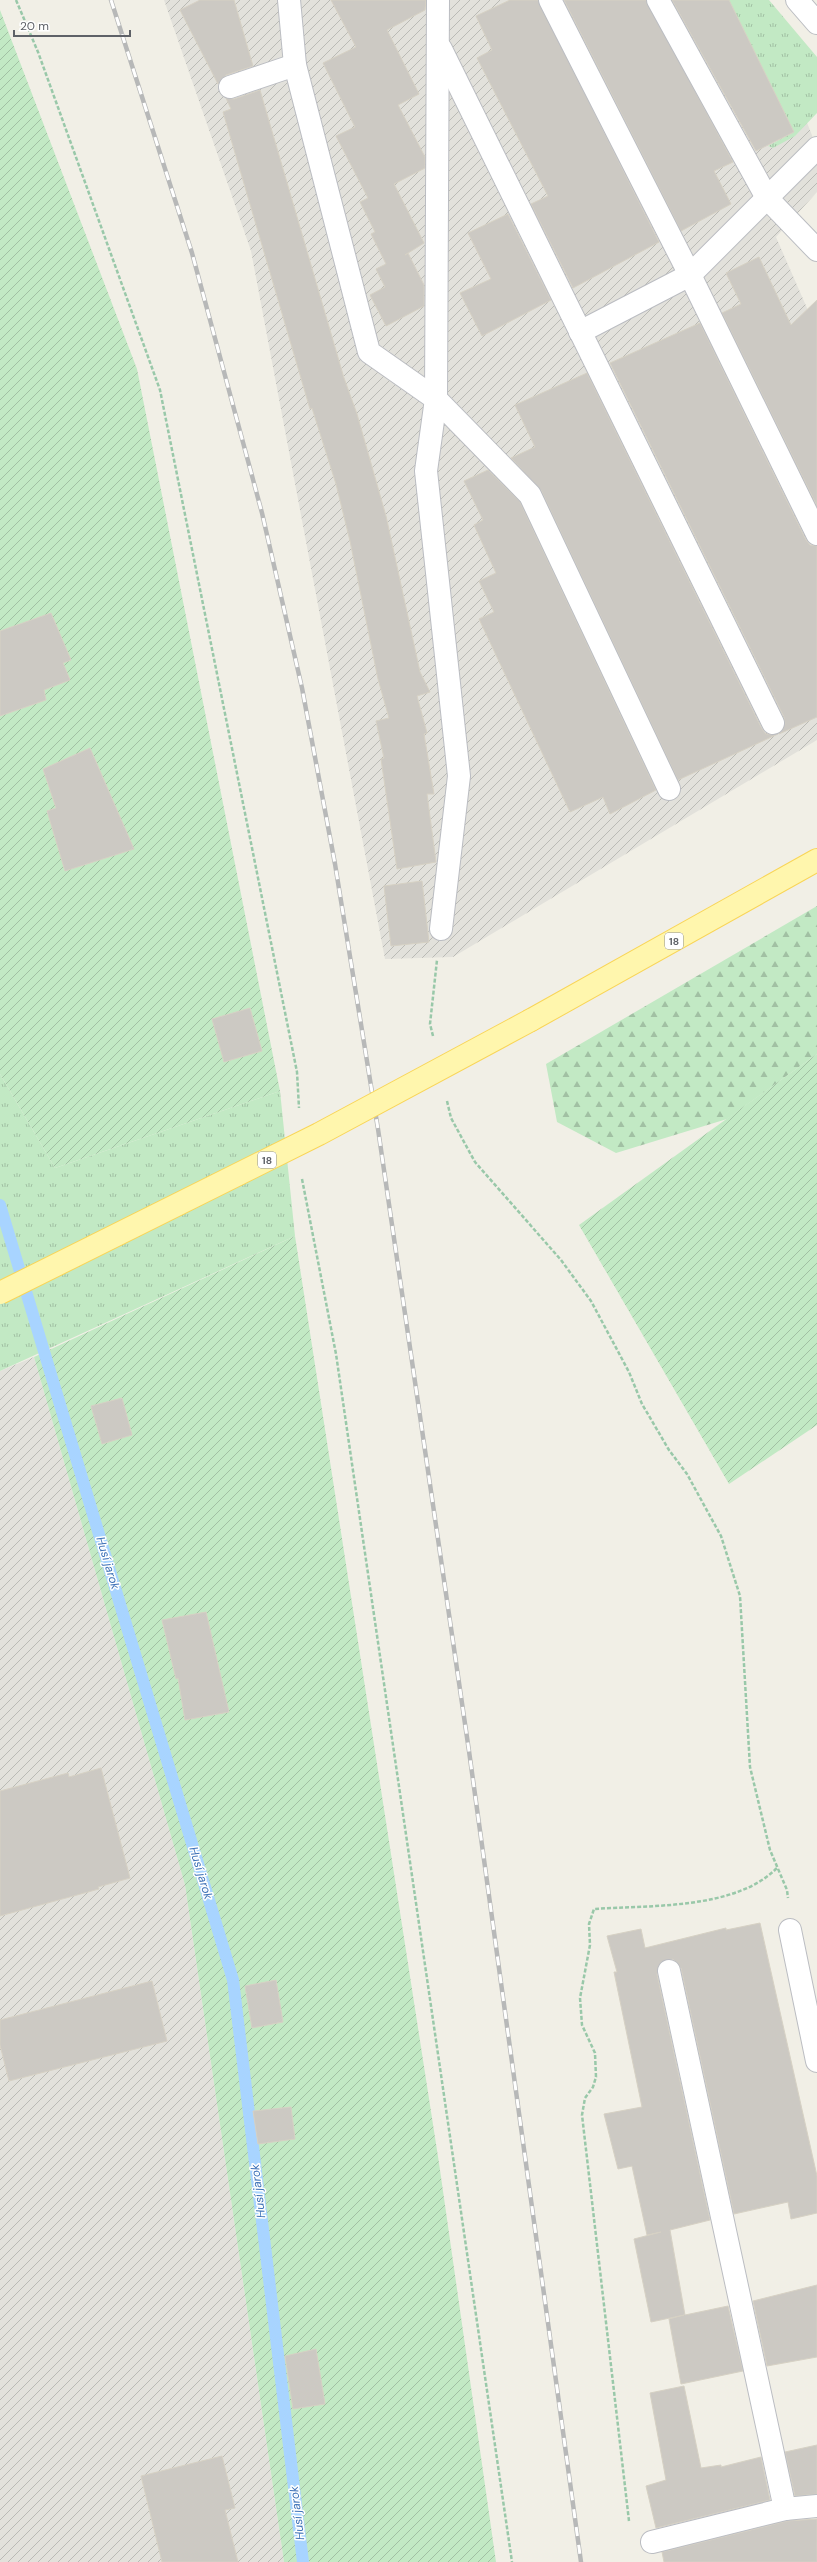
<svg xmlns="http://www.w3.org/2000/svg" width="817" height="2562" font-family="'DM Sans',sans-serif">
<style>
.industrial{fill:url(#industrial-furrows)}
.grass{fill:url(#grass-tufts)}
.forest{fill:url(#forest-firs)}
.garden{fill:url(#garden-furrows)}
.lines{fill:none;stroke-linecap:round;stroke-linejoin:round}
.stream{stroke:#a8d4ff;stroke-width:12}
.building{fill:#ccc9c3;stroke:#d6d1c4}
.minor-casing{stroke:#bbbdc2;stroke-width:24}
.major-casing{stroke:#f9d557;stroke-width:24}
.path{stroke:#99c8a9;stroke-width:2.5;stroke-dasharray:4 2;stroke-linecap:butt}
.minor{stroke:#fff;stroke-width:22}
.major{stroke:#fff6ad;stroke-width:22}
.rail-casing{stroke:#b7b8b8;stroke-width:4.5}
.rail{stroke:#fff;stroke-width:3;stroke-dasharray:9;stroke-linecap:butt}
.major-bridge-casing{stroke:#f9d557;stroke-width:24;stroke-linecap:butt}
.major-bridge{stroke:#fff6ad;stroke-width:22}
.labels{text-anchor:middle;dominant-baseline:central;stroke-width:3;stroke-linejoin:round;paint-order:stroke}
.shield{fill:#fff;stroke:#8e9095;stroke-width:1}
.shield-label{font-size:10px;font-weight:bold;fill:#5e6167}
.water-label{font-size:12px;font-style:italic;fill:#3e72b8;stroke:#fff}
</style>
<defs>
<pattern id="industrial-furrows" width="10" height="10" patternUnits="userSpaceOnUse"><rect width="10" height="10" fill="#e2e1db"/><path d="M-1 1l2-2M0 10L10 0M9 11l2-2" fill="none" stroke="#babab5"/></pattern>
<pattern id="grass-tufts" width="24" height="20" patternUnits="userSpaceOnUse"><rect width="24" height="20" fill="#c2e9c4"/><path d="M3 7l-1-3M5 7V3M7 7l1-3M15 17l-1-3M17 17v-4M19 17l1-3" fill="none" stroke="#a1c0a3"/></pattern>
<pattern id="forest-firs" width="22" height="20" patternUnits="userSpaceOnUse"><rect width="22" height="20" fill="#c2e9c4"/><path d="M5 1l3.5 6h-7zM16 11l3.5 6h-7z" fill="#a1c0a3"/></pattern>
<pattern id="garden-furrows" width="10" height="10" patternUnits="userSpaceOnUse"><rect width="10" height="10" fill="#c2e9c4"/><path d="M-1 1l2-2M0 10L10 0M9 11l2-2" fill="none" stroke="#a1c0a3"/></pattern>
</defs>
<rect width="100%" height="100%" fill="#f1efe6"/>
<!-- industrial -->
<g class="industrial">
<path d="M164 0H742L793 87 817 148V192L776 237 817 331V740L453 957 385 959 251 251Z"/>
<path d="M34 1357 185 1885 284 2562H0V1371Z"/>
</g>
<!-- grass -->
<g class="grass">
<path d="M727 0H769L817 57V113L795 136 773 148 768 146 794 132Z"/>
<path d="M0 1074 55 1168 280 1091 295 1236 0 1371Z"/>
</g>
<!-- forest -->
<path class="forest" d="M817 906V1054L727 1119 616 1153 557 1122 546 1064Z"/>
<!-- garden -->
<g class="garden">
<path d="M0 10 137 369 280 1091 55 1168 0 1074Z"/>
<path d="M817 1054V1425L729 1484 579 1225Z"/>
<path d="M295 1236 439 2163 496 2562H284L185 1885 34 1357Z"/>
</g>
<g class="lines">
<!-- stream -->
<path class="stream" d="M0 1205 233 1980 303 2562"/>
</g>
<!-- building -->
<g class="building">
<path d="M200 0H234L253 66 226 75 218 84 180 10Z"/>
<path d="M331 0H426L425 10 387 30 419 94 398 105 425 157V168L394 184 424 243 405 255 408 253 424 285V306L386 326 370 295 385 287 376 269 386 264 371 234 375 232 360 202 368 198 336 136 355 127 323 63 356 47Z"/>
<path d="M510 0H538L659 242 573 288 531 204 548 196 477 58 492 50 476 16Z"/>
<path d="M564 0H646L733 162 714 171 731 204 681 231Z"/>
<path d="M672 0H729L794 132 756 151Z"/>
<path d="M260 90 344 378 357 414 386 516 420 672 430 692 417 696 427 733 424 734 434 794H427L436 862 397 869 381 759 384 758 376 721 389 718 378 679 350 541 336 484 312 408 310 409 223 112 231 109 226 98 234 99Z"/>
<path d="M508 214 551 300 482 336 460 293 491 279 468 233Z"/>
<path d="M759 257 791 325 817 300V506L722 313 741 304 726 273Z"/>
<path d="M700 323 806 540 810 545 817 546V717L779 734 785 724 784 717 610 363Z"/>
<path d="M587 373 762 729 766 734H778L678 780 541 490 511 458 535 447 515 405Z"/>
<path d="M488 470 520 502 656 790 610 814 603 797 570 812 479 619 494 612 479 581 496 573 474 525 483 520 464 481Z"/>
<path d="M51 613 71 660 63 663 70 680 44 690 46 700 0 716V631Z"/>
<path d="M90 748 134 849 65 871 47 811 56 808 43 769Z"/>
<path d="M422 881 429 942 391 946 384 886Z"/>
<path d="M250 1008 262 1051 224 1062 212 1019Z"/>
<path d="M122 1398 132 1435 102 1444 91 1406Z"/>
<path d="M206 1612 229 1712 185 1720 178 1678 176 1679 162 1620Z"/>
<path d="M101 1768 130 1878 98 1887 99 1889 0 1916V1791L68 1773 69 1777Z"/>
<path d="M760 1923 817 2176V2213L791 2219 788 2202 734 2214 681 1968 673 1959 661 1962 657 1974 710 2220 670 2230 685 2315 728 2306 743 2371 681 2384 669 2319 684 2315 651 2322 634 2239 661 2232 647 2235 632 2166 618 2169 604 2114 642 2107 614 1972H617L607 1936 641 1929 645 1948 726 1928V1930Z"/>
<path d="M276 1980 283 2022 252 2028 245 1986Z"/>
<path d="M152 1981 167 2041 9 2081 0 2045V2020Z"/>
<path d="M291 2107 295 2139 258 2144 253 2111Z"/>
<path d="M817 2285V2357L767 2366 753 2301Z"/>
<path d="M316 2349 325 2404 293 2409 285 2356Z"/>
<path d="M684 2386 701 2468 721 2465V2467L761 2457 770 2500 656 2528 646 2486 666 2480 650 2393Z"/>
<path d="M817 2445V2494L795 2496 785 2452Z"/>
<path d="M222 2456 235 2508 225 2510 238 2562H162L141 2476Z"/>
<path d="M817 2519V2562H664L662 2552 787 2521Z"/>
</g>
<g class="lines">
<defs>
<g id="minor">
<path d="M289 0 295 65 369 352 436 399 530 495 669 789"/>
<path d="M438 0 436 399 426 471 459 776 441 929"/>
<path d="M550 0 690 275 817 534"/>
<path d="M658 0 767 198 817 250"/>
<path d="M797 0 817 23"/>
<path d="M441 49 773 723"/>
<path d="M230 87 295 65"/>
<path d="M580 332 690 275 817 148"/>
<path d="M790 1930 817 2061"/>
<path d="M669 1971 785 2509"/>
<path d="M652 2542 785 2509 817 2506"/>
</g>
<path id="major" d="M531 1020 817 860"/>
</defs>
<!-- minor casing -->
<use href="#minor" class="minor-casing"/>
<!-- major casing -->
<use href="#major" class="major-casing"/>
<!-- path -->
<g class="path">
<path d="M16 0 38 52 160 390 297 1072 299 1108"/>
<path d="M433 1036 430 1024 437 960"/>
<path d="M447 1101 451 1118 475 1162 561 1260 591 1301 629 1372 642 1404 669 1450 687 1474 721 1536 740 1596 750 1767 770 1850 787 1890 788 1898"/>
<path d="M302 1179 336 1354 512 2562"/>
<path d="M629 2521 582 2115 585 2098 593 2087 596 2077 595 2053 582 2025 580 1998 590 1945 589 1924 594 1909C650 1905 735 1910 777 1868"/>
</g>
<!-- minor -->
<use href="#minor" class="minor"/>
<!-- major -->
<use href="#major" class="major"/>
<defs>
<path id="rail" d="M111 0 192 253 262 513 302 688 335 864 378 1129 469 1751 581 2562"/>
</defs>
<!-- rail casing -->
<use href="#rail" class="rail-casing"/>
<!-- rail -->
<use href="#rail" class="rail"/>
<defs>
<path id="major-bridge" d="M0 1293 319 1134 531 1020"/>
</defs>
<!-- major-bridge casing -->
<use href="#major-bridge" class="major-bridge-casing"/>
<!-- major-bridge -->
<use href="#major-bridge" class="major-bridge"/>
</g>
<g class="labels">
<!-- shield labels -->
<g class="shield">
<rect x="665" y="933" width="18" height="16" rx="3"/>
<rect x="258" y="1152" width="18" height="16" rx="3"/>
</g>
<g class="shield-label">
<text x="674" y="941">18</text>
<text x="267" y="1160">18</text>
</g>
<!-- water labels -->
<g class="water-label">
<text transform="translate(108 1563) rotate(73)">Husí jarok</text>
<text transform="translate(201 1873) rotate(73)">Husí jarok</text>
<text transform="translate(258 2191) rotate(-97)">Husí jarok</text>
<text transform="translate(297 2513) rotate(-97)">Husí jarok</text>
</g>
</g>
<!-- scale -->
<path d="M14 30v6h116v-6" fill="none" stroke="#5e6167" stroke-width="2"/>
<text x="20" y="30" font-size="12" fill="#5e6167" stroke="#ffffff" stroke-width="3" paint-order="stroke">20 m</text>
</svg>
